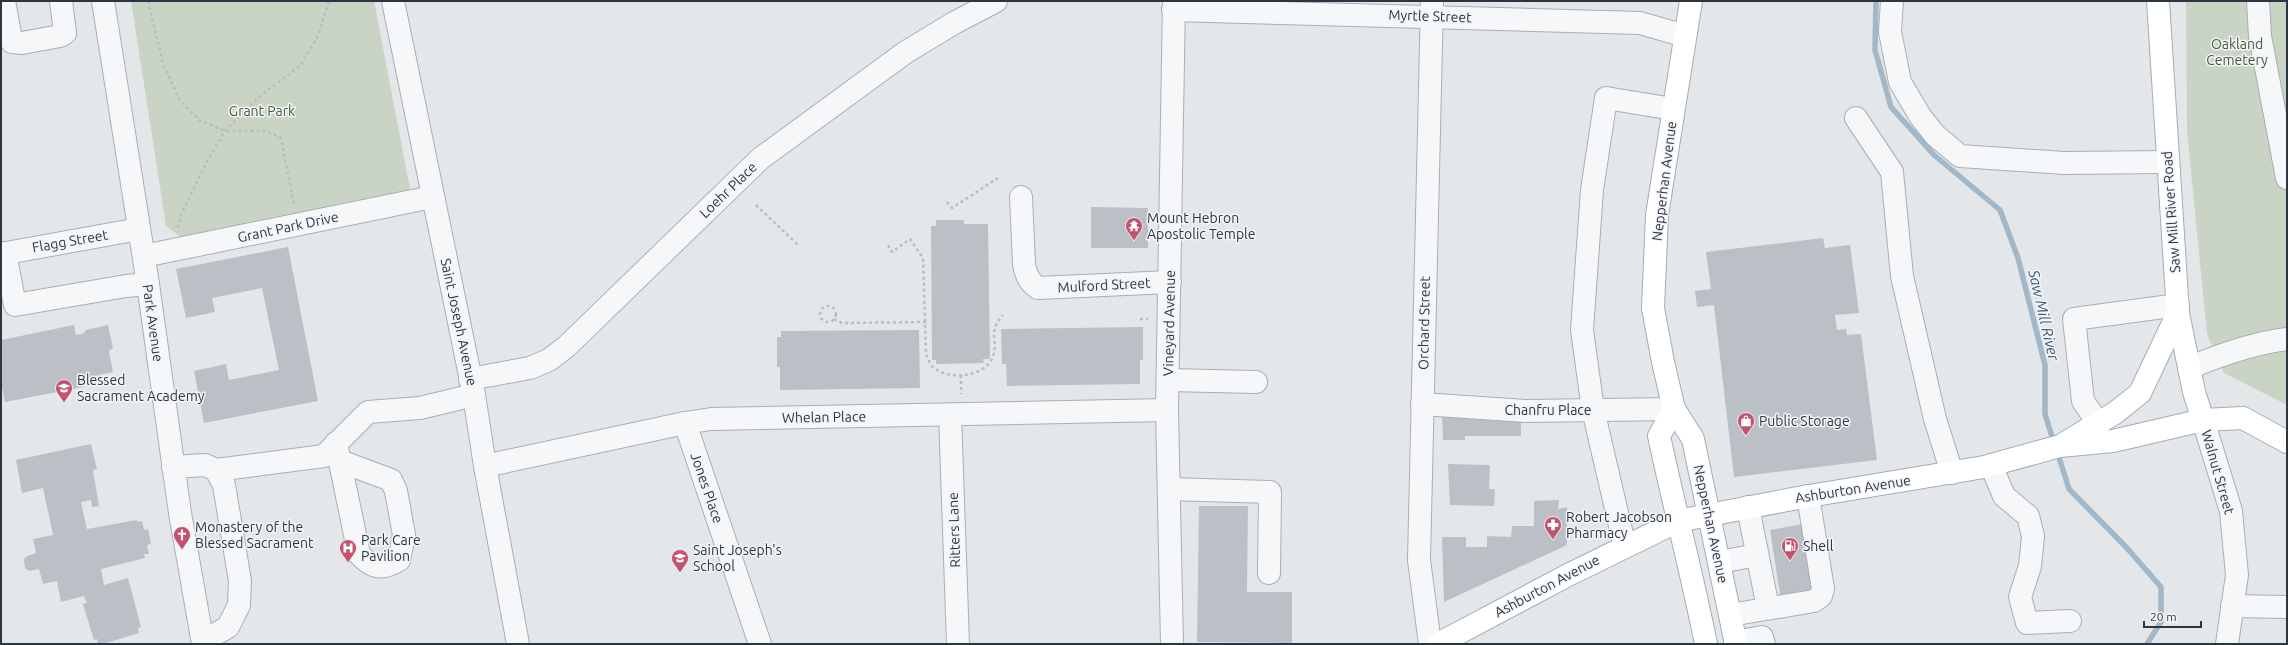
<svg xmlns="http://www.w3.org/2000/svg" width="2288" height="645" font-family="Ubuntu,sans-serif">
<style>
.green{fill:#cad4c5}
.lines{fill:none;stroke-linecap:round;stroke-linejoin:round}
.stream{stroke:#a2b7c7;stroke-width:5.5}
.building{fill:#bbc0c7}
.minor-casing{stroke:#a9aeb4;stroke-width:24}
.major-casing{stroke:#a4acb5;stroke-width:24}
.path{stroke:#b9bdc2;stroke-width:2.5;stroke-dasharray:3 3;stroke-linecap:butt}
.minor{stroke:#f6f7f9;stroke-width:22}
.major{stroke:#fff;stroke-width:22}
.labels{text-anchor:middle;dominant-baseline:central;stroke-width:3;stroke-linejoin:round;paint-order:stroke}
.street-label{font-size:14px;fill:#2c3641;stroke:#f3f5f8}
.park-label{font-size:14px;fill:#445c3b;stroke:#f3f5f8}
.poi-label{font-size:14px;fill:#2c3641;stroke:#f3f5f8;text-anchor:start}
.water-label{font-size:15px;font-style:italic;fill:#395872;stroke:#f3f5f8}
</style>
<rect width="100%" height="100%" fill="#e4e7ea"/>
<!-- green -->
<g class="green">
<path d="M131 1H374L411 194 182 238 166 226Z"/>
<path d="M2186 1H2287V405L2224 373 2207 334 2187 131Z"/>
</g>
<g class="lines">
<!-- stream -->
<g class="stream">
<path d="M1876 1 1875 50 1891 107 1934 155 2000 210 2018 258 2045 365V414L2054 443"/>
<path d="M2057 451 2069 489 2126 547 2161 587V622L2147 644"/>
</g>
</g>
<!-- building -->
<g class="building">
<path d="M1091 207 1148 208V248H1091Z"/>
<path d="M936 220H964V224H988L990 359H983L984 363 936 364V360H932L931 226H936Z"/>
<path d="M1823 238 1825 248 1850 245 1859 313 1835 315 1837 330 1846 329 1847 335 1861 334 1877 460 1734 477 1714 305 1697 307 1695 291 1711 289 1706 252Z"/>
<path d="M288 247 318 401 204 423 194 371 226 364 229 380 279 370 262 288 212 298 215 312 186 318 176 269Z"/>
<path d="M74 325 76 335 83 334 86 330 108 325 113 348 109 351 113 372 81 379 83 387 5 402 1 383V340Z"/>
<path d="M1143 327V360H1140V384L1007 386 1006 364H1002L1001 329Z"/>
<path d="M919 330 920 388 780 390V367H777V337H781V331Z"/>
<path d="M1442 415 1521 416V436H1465V440H1443Z"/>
<path d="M91 444 97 469 93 470 99 506 92 507 91 500 81 502 87 529 137 520 138 522 142 521 144 530 148 529 151 544 147 545 149 554H144L145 558 101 569 104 585 128 578 141 627 138 628 139 633 103 644H98L97 639 94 640 83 604 87 603 84 596 61 602 57 581 43 584 39 569 29 571 25 568 24 559 27 556 36 553 33 539 53 535 43 488 22 493 16 460Z"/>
<path d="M1448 464 1490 465 1489 489H1495L1494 506 1450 505Z"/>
<path d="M1559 500 1558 509 1567 507V545L1444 602 1442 537H1466V547H1487V536L1511 537 1512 526H1534V501Z"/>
<path d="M1199 506H1248L1247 592H1292V643L1197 642Z"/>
<path d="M1803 524 1814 595 1781 600 1770 530Z"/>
</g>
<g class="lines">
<defs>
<g id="minor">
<path d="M4 1 11 39 12 42 22 43 60 36 65 33 61 1"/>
<path d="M103 1 148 284 180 513 203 644"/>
<path d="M393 1 474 395 485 466 518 644"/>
<path d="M1892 1 1890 32 1900 82 1920 116 1935 135 1960 156 2064 163 2167 162"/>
<path d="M2258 1 2260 36 2287 178"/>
<path d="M1173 10 1640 23 1685 36"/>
<path d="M1856 118 1892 172 1902 276 1935 419 1952 473"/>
<path d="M1021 197 1024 264C1026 275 1029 282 1038 288L1170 282"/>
<path d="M5 253 15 305 126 286 148 284"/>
<path d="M1 254 139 229"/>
<path d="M144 256 432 197"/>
<path d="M2189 368C2220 355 2253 343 2287 339"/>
<path d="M470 379 530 368 549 360 566 347 761 158 906 52 954 23 996 1"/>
<path d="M1168 380 1256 382"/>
<path d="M1422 404 1526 411 1674 409"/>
<path d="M950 415 958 644"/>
<path d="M2203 420 2231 511 2237 575 2227 644"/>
<path d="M685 423 760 644"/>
<path d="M2098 423 2083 401 2074 319 2178 305"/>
<path d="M336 443 359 554C373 569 382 570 399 560L404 535 396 491 391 480 340 461"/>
<path d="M1991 465 2004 496 2028 516 2033 536 2030 566 2020 597 2027 623 2070 621"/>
<path d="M485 466 685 423 711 419 1167 410"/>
<path d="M173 467 205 465 216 470 224 485 240 581 239 605 228 627 203 641"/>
<path d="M216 470 324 456 368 412 420 408 474 395"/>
<path d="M1169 489 1270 492 1269 573"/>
<path d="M1748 507 1768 608"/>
<path d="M1625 547 1593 410 1582 330 1592 190 1606 98 1673 109"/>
<path d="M1719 562 1757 555"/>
<path d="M2232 606 2287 607"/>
<path d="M1730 615 1814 601 1821 596 1823 589 1808 496"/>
<path d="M1735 642 1762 637 1764 644"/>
<path d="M1172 644 1167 410 1174 1"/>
<path d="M1430 644 1419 560 1432 1"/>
</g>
<g id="major">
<path d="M1691 1 1657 215 1653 308 1663 362 1674 409 1693 439 1736 644"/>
<path d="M2158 1 2178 313 2194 392 2203 420"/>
<path d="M1674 409 1659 436C1674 506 1692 574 1706 644"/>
<path d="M2065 443 2115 413 2140 393 2178 313"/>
<path d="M1438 644 1570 574 1678 521 1803 497 1984 467 2060 446 2113 441 2203 420 2243 418 2287 442"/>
</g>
</defs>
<!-- minor casing -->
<use href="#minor" class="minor-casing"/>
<!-- major casing -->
<use href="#major" class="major-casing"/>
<!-- path -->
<g class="path">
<path d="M148 1 163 64 179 99 199 120 225 131H266L281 138 294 204"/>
<path d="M947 202 952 208 998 178"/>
<path d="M756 205 798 245"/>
<path d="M178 228 180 217 206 163 225 131 259 97 300 66 318 36 329 1"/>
<path d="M888 245 892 252 910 239 923 258 926 354C928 358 929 364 933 367 948 381 983 377 992 359 1000 342 986 334 1003 315"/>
<circle cx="828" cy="314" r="8"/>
<path d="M834 319 842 323 926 322"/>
<path d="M1140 319H1148"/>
<path d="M961 375V394"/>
</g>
<!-- minor -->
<use href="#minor" class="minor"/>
<!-- major -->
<use href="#major" class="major"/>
</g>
<!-- icons -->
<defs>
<symbol id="temple-pin" viewBox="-11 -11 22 30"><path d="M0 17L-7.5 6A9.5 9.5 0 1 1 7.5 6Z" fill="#c4536e" stroke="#f3f5f8"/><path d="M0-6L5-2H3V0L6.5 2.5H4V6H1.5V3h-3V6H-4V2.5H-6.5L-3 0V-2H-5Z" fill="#fff"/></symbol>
<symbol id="school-pin" viewBox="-11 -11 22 30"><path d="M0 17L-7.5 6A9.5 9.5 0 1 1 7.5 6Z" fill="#c4536e" stroke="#f3f5f8"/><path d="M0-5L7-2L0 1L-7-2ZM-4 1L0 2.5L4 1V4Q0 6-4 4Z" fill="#fff"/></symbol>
<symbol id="shop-pin" viewBox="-11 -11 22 30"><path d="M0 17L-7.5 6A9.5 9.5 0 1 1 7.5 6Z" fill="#c4536e" stroke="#f3f5f8"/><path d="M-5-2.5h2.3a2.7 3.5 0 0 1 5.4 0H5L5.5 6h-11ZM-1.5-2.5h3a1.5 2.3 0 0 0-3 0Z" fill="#fff"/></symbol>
<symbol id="pharmacy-pin" viewBox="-11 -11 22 30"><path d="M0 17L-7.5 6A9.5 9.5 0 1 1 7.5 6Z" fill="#c4536e" stroke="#f3f5f8"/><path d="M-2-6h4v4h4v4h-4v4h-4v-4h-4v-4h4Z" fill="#fff"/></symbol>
<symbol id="church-pin" viewBox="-11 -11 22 30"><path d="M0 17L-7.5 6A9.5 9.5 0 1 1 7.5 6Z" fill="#c4536e" stroke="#f3f5f8"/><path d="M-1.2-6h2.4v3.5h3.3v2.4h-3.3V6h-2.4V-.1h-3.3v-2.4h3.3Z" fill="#fff"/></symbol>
<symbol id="fuel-pin" viewBox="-11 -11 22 30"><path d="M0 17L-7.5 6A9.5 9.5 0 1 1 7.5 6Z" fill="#c4536e" stroke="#f3f5f8"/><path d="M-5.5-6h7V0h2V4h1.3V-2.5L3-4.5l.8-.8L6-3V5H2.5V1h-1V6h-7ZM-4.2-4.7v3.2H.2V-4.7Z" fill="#fff"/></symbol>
<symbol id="hospital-pin" viewBox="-11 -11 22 30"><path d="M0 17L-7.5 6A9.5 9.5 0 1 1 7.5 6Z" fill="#c4536e" stroke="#f3f5f8"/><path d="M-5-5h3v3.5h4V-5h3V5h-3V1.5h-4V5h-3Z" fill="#fff"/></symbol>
</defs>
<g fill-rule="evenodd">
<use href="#temple-pin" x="1124" y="216" width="20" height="27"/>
<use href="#school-pin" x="54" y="378" width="20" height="27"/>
<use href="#shop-pin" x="1736" y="411" width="20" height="27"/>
<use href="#pharmacy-pin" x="1543" y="515" width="20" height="27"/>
<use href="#church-pin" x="172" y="525" width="20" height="27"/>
<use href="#fuel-pin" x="1780" y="536" width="20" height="27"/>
<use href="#hospital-pin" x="338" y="538" width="20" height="27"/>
<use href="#school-pin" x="670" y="548" width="20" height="27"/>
</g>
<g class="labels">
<!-- street labels -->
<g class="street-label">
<text transform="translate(1430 16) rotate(2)">Myrtle Street</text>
<text transform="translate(1664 181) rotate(-83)">Nepperhan Avenue</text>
<text transform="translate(728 190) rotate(-44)">Loehr Place</text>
<text transform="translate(2171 212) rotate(-94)">Saw Mill River Road</text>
<text transform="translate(288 227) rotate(-12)">Grant Park Drive</text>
<text transform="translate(70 241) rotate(-10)">Flagg Street</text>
<text transform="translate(1104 285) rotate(-3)">Mulford Street</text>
<text transform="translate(459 322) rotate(78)">Saint Joseph Avenue</text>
<text transform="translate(153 323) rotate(82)">Park Avenue</text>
<text transform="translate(1169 323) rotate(-89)">Vineyard Avenue</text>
<text transform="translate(1424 323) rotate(-89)">Orchard Street</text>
<text x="1548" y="410">Chanfru Place</text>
<text transform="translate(824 417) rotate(-1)">Whelan Place</text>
<text transform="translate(2218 472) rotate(74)">Walnut Street</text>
<text transform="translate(707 488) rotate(71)">Jones Place</text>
<text transform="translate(1853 489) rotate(-9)">Ashburton Avenue</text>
<text transform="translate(1711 524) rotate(78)">Nepperhan Avenue</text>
<text transform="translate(954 530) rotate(-92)">Ritters Lane</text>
<text transform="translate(1547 586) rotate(-28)">Ashburton Avenue</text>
</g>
<!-- park labels -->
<g class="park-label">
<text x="2237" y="44">Oakland<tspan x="2237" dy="16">Cemetery</tspan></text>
<text x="262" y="111">Grant Park</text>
</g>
<!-- poi labels -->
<g class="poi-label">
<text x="1147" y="218">Mount Hebron<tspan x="1147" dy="16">Apostolic Temple</tspan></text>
<text x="77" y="380">Blessed<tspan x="77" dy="16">Sacrament Academy</tspan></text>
<text x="1759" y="421">Public Storage</text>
<text x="1566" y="517">Robert Jacobson<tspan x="1566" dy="16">Pharmacy</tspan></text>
<text x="195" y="527">Monastery of the<tspan x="195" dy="16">Blessed Sacrament</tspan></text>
<text x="361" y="540">Park Care<tspan x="361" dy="16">Pavilion</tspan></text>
<text x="1803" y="546">Shell</text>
<text x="693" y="550">Saint Joseph's<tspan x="693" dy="16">School</tspan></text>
</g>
<!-- water labels -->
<g class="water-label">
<text transform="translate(2044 315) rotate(77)">Saw Mill River</text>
</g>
</g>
<!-- border -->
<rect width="2288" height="645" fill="none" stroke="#2c3641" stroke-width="4"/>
<!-- scale -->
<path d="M2144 621v6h57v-6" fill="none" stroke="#2c3641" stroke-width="2"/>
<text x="2150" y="621" font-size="12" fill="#2c3641" stroke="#f3f5f8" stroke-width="3" paint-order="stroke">20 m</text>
</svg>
